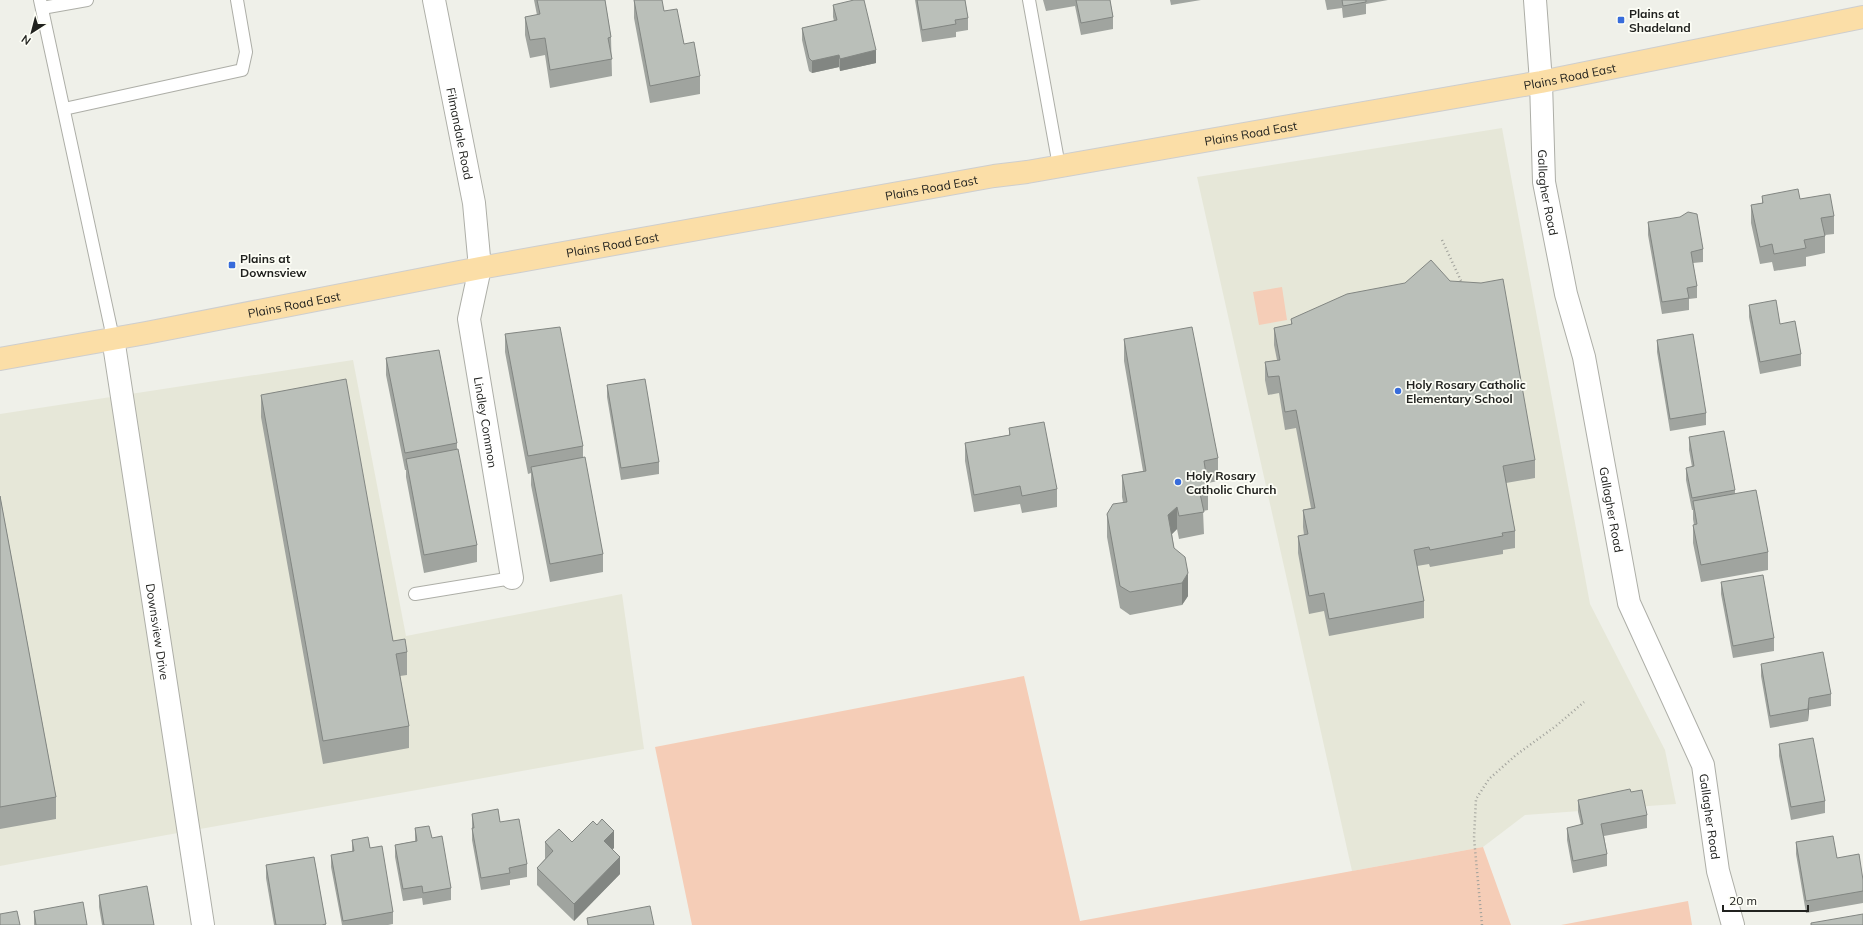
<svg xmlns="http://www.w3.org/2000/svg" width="1863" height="925" font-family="Mulish,sans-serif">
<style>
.built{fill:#e6e7d8}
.green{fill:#f5cdb7}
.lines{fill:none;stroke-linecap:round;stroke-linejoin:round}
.service-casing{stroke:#adaea7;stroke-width:14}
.minor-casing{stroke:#adaea7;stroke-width:24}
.primary-casing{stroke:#cecece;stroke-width:24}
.path{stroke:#a0a19b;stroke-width:2.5;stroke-dasharray:1 3;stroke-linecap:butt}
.service{stroke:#fff;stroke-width:12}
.minor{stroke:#fff;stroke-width:22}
.primary{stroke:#fbdea7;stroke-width:22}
.wall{fill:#a0a49f}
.shaded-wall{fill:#828682}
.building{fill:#babfb9;stroke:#828682}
.poi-dot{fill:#386cdb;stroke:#fdfef6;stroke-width:1.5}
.labels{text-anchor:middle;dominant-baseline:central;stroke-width:3.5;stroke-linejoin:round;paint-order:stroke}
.poi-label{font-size:12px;font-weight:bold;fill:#21221f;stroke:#fdfef6;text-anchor:start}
.street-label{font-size:12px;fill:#21221f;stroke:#fdfef6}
</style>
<rect width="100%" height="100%" fill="#eff0e9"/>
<!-- built -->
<g class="built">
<path d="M1502 128 1590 604 1665 750 1676 804 1525 815 1483 847 1352 871 1197 177Z"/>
<path d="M353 360 406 636 622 594 644 749 161 836 0 866V414Z"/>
</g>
<!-- green -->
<g class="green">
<path d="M1282 287 1287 320 1259 325 1253 292Z"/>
<path d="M1024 676 1080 921 1483 847 1511 925H692L655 747Z"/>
<path d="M1688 901 1692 925H1561Z"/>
</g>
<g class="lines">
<defs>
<g id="service">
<path d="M40 0 113 338"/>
<path d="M1029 0 1059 166"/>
<path d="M42 8 87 0"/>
<path d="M64 109 242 70 246 52 237 0"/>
<path d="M415 594 512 578"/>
</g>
<g id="minor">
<path id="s1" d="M434 0 474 203 480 268 469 319 512 578"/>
<path id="s2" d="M1535 0 1541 82 1544 182 1566 294 1584 357 1629 603 1703 765 1718 871 1733 925"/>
<path id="s3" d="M113 338 203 925"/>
</g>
<g id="primary">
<path id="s4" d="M0 359 146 333 480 268 994 176 1027 172 1541 82 1863 17"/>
</g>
</defs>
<!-- service casing -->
<use href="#service" class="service-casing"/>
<!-- minor casing -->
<use href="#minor" class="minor-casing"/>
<!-- primary casing -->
<use href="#primary" class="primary-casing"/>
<!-- path -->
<g class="path">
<path d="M1442 240 1462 283"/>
<path d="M1482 925 1474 838 1476 799 1489 779 1516 755 1556 726 1584 702"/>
</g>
<!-- service -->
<use href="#service" class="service"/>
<!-- minor -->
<use href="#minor" class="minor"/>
<!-- primary -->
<use href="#primary" class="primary"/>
</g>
<!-- wall -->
<g class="wall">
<path d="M534 0H605L611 37 612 76 550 88 545 55 530 58 525 35V17L537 15Z"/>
<path d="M634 0 664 11 684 44 700 76V94L650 103 634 18Z"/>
<path d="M915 0H965L968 18V30L956 32V37L922 42Z"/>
<path d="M1043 0H1110L1113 17V29L1081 35 1075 6 1046 11Z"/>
<path d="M1170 0H1201L1171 5Z"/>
<path d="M1325 0H1388L1366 4V14L1343 18 1342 8 1327 10Z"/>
<path d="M833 5 876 63 840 71 839 67 812 73 809 71 802 40V28L834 21 833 17Z"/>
<path d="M1762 196 1800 199 1834 216V234L1825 235V253L1806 257V266L1774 271 1772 262 1760 264 1751 223V205L1762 203Z"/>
<path d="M1648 222 1703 249V262L1693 263 1697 286V298L1689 299V310L1662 314 1648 235Z"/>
<path d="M1749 305 1780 324 1801 354V366L1760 374 1749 317Z"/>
<path d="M1291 319 1535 460V478L1506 483 1515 531V548L1503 550V554L1430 567 1429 564 1417 566 1424 601V618L1329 636 1324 611 1309 614 1298 553V536L1304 535 1303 527V510L1311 508 1296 428 1285 430 1279 393 1268 395 1265 380V362L1277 360 1274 345V328L1291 325Z"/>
<path d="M505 334 583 446V458L603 554V572L550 582 531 485V473L528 474 505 352Z"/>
<path d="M1124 339 1218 458V481L1208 483V510L1203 511 1204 534 1179 539 1177 529 1172 534 1174 548 1188 596 1182 605 1130 615 1120 608 1107 537V514L1123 502 1122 497V475L1143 471 1124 361Z"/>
<path d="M1657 340 1706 413V425L1670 431 1657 352Z"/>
<path d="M386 358 457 443V449L477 545V562L424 573 406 477V470H405L386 375Z"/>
<path d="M607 385 659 462V474L621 480 607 397Z"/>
<path d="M261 395 393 641 407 652V675L400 676 409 726V748L323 764 261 417Z"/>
<path d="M1009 428 1057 489V507L1022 513 1020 504 974 512 965 461V443L1009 435Z"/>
<path d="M1689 437 1735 490V494L1768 552V570L1701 582 1693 543V525H1694L1693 519V510H1692L1686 480V468L1692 467 1689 450Z"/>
<path d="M0 496 56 797V819L0 829Z"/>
<path d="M1721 582 1774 638V651L1733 658 1721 594Z"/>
<path d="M1761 664 1831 694V706L1809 710 1808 721 1770 728 1761 676Z"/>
<path d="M1779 744 1825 801V813L1791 820 1779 756Z"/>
<path d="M1631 792 1647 815V828L1604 836 1607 854V866L1573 873 1567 840V828L1581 825 1578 812V800Z"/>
<path d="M472 814 500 822 527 864V877L510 880V885L481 890 472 840Z"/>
<path d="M415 828 432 838 451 888V900L423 905 422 898 403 901 395 857V845L415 841Z"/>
<path d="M352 840 370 848 393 912V924L388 925H342L331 867V855L352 851Z"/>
<path d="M545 842 614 848 612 849 620 874 574 921 537 885V868L545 859Z"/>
<path d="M1796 842 1837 858 1863 880V903L1806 913 1796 854Z"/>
<path d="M314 857 326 925H274L266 878V865Z"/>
<path d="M99 895 154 925H102L99 907Z"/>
<path d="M34 911 87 925H34Z"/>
</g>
<!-- shaded-wall -->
<g class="shaded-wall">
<path d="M876 50V63L840 71V59Z"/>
<path d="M839 55V67L812 73V61Z"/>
<path d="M1177 507V529L1168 538V515Z"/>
<path d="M1188 573V596L1182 605V583Z"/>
<path d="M1809 698V710L1808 721V709Z"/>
<path d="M614 831V848L604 858V841Z"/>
<path d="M620 857V874L574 921V904Z"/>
</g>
<!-- building -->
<g class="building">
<path d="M537 0H605L611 37 608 38 612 59 550 70 545 38 530 40 525 17 540 14Z"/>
<path d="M634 0H662L664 11 677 9 684 44 694 42 700 76 650 86Z"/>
<path d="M854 0H864L876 50 840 59 839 55 812 61 809 58 802 28 837 20 833 5Z"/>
<path d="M917 0H965L968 18 955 20 956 24 922 30Z"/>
<path d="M1076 0H1110L1113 17 1081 23Z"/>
<path d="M1342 0H1366V2L1343 6Z"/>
<path d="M1798 189 1800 199 1830 194 1834 216 1821 218 1825 236 1804 240 1806 248 1774 254 1772 244 1760 247 1751 205 1763 203 1762 196Z"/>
<path d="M1688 212 1697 214 1703 249 1691 252 1697 286 1687 288 1689 298 1662 302 1648 222 1680 217Z"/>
<path d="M1431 260 1450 281 1481 283 1503 279 1535 460 1503 466 1515 531 1502 533 1503 536 1430 550 1429 547 1414 550 1424 601 1329 619 1324 593 1309 596 1298 536 1308 534 1303 510 1315 508 1296 410 1285 412 1279 376 1268 377 1265 362 1280 360 1274 328 1292 324 1291 319 1347 294 1405 283Z"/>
<path d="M1776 300 1780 324 1795 321 1801 354 1760 362 1749 305Z"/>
<path d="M560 327 583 446 528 456 505 334Z"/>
<path d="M1192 327 1218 458 1204 461 1208 487 1199 489 1204 512 1179 516 1177 507 1168 515 1174 548 1185 557 1188 573 1182 583 1130 592 1120 586 1107 514 1113 504 1127 502 1122 475 1146 471 1124 339Z"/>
<path d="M1693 334 1706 413 1670 419 1657 340Z"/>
<path d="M439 350 457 443 405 453 386 358Z"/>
<path d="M346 379 393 641 405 639 407 652 396 654 409 726 323 741 261 395Z"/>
<path d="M645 379 659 462 621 468 607 385Z"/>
<path d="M1044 422 1057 489 1022 496 1020 486 974 495 965 443 1010 435 1009 428Z"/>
<path d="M1724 431 1735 490 1692 498 1686 468 1694 466 1689 437Z"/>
<path d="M458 449 477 545 424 555 406 459Z"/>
<path d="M585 457 603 554 550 564 531 467Z"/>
<path d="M1756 490 1768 552 1701 565 1693 525 1697 524 1693 501Z"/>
<path d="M0 496 56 797 0 807Z"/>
<path d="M1763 575 1774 638 1733 646 1721 582Z"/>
<path d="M1823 652 1831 694 1809 698 1808 709 1770 716 1761 664Z"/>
<path d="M1813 738 1825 801 1791 807 1779 744Z"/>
<path d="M1630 789 1631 792 1642 790 1647 815 1601 824 1607 854 1573 861 1567 828 1583 824 1578 800Z"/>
<path d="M498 809 500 822 519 819 527 864 509 868 510 873 481 878 472 828H474L472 814Z"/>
<path d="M602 819 614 831 604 841 620 857 574 904 537 868 553 851 545 842 559 829 572 842 593 821 597 825Z"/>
<path d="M429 826 432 838 442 836 451 888 423 893 422 886 403 889 395 845 417 841 415 828Z"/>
<path d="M1833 836 1837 858 1859 854 1863 880V891L1806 901 1796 842Z"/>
<path d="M368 837 370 848 382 846 393 912 343 921 331 855 354 851 352 840Z"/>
<path d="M314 857 326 924 322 925H276L266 865Z"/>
<path d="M147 886 154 925H104L99 895Z"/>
<path d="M83 902 87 925H36L34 911Z"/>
<path d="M650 906 654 925H588L587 918Z"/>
<path d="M17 911 20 925H0V914Z"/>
<path d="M1863 914V925H1811V923Z"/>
</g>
<!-- markers -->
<g class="poi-dot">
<rect x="1617" y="16" width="8" height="8" rx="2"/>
<rect x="228" y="261" width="8" height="8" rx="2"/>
<circle cx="1398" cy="391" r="4"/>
<circle cx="1178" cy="482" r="4"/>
</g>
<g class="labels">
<!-- poi labels -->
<g class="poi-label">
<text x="1629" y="13">Plains at<tspan x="1629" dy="14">Shadeland</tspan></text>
<text x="240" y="258">Plains at<tspan x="240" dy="14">Downsview</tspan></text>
<text x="1406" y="384">Holy Rosary Catholic<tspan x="1406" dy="14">Elementary School</tspan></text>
<text x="1186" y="475">Holy Rosary<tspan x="1186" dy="14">Catholic Church</tspan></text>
</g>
<!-- street labels -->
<g class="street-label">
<text stroke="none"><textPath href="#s4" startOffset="1595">Plains Road East</textPath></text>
<text stroke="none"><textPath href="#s4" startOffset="1271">Plains Road East</textPath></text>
<text stroke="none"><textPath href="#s1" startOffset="136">Filmandale Road</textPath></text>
<text stroke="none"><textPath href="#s4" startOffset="947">Plains Road East</textPath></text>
<text stroke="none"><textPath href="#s2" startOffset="193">Gallagher Road</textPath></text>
<text stroke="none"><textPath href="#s4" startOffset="623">Plains Road East</textPath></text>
<text stroke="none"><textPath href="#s4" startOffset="299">Plains Road East</textPath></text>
<text stroke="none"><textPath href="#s1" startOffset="429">Lindley Common</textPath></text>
<text stroke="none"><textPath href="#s2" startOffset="517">Gallagher Road</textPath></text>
<text stroke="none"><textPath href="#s3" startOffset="297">Downsview Drive</textPath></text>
<text stroke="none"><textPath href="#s2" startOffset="842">Gallagher Road</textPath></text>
</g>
</g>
<!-- north arrow -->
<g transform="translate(32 32) rotate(216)" stroke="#fdfef6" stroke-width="3" paint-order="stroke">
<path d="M0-3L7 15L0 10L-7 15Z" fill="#21221f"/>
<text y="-6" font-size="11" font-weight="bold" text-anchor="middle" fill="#21221f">N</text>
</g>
<!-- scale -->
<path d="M1723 905v6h85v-6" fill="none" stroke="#21221f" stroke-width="2"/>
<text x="1729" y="905" font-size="12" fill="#21221f" stroke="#fdfef6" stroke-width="3" paint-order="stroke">20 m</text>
</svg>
